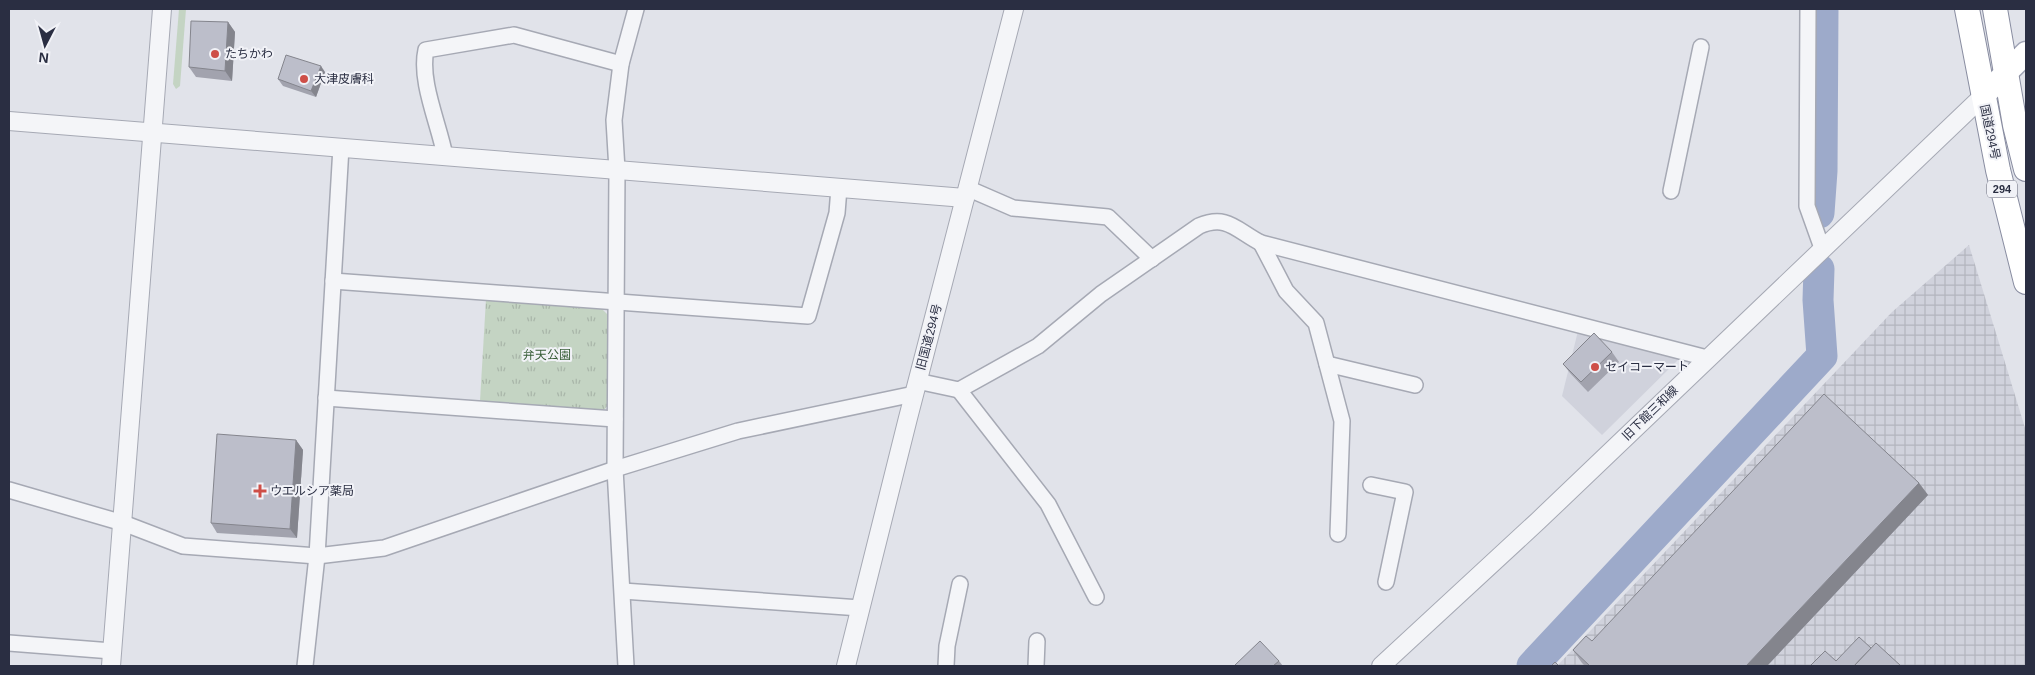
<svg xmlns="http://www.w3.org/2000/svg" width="2035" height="675" font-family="Helvetica,'Noto Sans JP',sans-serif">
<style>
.built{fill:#d0d2dc}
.industrial{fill:url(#industrial-grid)}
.grass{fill:#c4d4c3}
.park{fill:url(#park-tufts)}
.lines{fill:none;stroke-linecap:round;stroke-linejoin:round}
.river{stroke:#9daaca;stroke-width:31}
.minor-casing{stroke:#a6a9b4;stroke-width:18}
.tertiary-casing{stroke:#a6a9b4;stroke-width:20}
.primary-casing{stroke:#a1a5b6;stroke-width:25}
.trunk-casing{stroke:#898da1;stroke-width:26}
.minor{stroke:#f4f5f8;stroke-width:15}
.tertiary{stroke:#f4f5f8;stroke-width:18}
.primary{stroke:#fff;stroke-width:22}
.trunk{stroke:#fff;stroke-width:24}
.wall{fill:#a2a3ae}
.shaded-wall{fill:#84858d}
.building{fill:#bcbeca;stroke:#84858d}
.poi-dot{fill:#ce4e47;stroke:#f1f2f7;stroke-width:2}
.labels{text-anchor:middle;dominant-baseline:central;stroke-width:4;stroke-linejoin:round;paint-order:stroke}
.shield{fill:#f1f2f7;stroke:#666978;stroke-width:1}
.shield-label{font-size:11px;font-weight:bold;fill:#2a2e42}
.poi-label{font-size:12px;fill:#2a2e42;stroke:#f1f2f7;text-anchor:start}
.street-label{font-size:12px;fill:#2a2e42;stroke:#f1f2f7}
.park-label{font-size:12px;fill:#375d37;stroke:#f1f2f7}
</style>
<defs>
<pattern id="industrial-grid" width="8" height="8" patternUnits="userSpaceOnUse" patternTransform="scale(1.25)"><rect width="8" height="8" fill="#d0d2dc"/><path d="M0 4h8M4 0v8" fill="none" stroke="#b3b5be"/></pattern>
<pattern id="park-tufts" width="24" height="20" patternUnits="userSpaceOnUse" patternTransform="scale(1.25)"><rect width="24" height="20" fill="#c4d4c3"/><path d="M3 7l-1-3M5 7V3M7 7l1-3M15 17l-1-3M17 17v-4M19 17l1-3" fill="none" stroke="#a9b6a9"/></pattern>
</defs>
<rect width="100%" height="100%" fill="#e1e3ea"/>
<!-- built -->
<path class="built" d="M1578 331 1683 355 1602 435 1562 396Z"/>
<!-- industrial -->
<path class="industrial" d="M1969 245 2026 431V666H1557L1892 312Z"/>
<!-- grass -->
<path class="grass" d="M179 9H186L180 86 176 89 173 84Z"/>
<!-- park -->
<path class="park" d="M486 299 601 308 611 318 614 398 604 410 480 401Z"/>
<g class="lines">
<!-- river -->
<g class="river">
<path d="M1819 213 1822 171 1823 9"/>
<path d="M1532 666 1822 356 1818 300 1819 269"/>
</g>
<defs>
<g id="minor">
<path d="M1808 9 1807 206 1822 248"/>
<path d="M445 156C439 124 419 81 426 50L514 35 621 64"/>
<path d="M967 188 1013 208 1108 217 1152 259"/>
<path d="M1671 191 1701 47"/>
<path d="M1261 243 1286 291 1316 323 1342 421 1338 534"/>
<path d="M333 281 808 316 837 213 839 188"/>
<path d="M1327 364 1415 385"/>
<path d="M917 381 959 390 1038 346 1101 294 1199 226C1227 214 1236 230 1261 243L1707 358"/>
<path d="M959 390 1048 504 1096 597"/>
<path d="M326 398 615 419"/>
<path d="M1371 485 1405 492 1386 582"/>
<path d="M9 490 123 523 183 546 317 556 384 548 615 469 738 431 914 394"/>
<path d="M623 591 860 608"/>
<path d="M9 643 112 651"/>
<path d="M305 666 317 556 341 147"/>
<path d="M626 666 615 469 617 170 614 120 621 64 636 9"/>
<path d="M946 666 947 646 960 584"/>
<path d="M1036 666 1037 641"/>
</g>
<g id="tertiary">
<path d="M9 121 965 198"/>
<path d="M111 666 162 9"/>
<path d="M846 666 908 418 1014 9"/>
<path d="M1381 666 1538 521 1983 96"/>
</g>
<path id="primary" d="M1983 96 2026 53"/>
<g id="trunk">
<path d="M1967 9 1998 170 2026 282"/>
<path d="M1995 9 2015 125 2026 169"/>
</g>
</defs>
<!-- minor casing -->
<use href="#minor" class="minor-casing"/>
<!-- tertiary casing -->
<use href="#tertiary" class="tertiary-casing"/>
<!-- primary casing -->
<use href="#primary" class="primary-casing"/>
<!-- trunk casing -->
<use href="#trunk" class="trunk-casing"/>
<!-- minor -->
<use href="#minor" class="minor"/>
<!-- tertiary -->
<use href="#tertiary" class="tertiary"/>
<!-- primary -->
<use href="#primary" class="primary"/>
<!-- trunk -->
<use href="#trunk" class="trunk"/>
</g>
<!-- wall -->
<g class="wall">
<path d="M228 22 235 32 232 81 196 77 189 67Z"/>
<path d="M325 72 316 97 283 86 278 79Z"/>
<path d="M1612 352 1619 362 1588 392 1570 373 1563 364Z"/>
<path d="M296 440 303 450 297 538 217 533 211 523Z"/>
<path d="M1919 483 1928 495 1767 666H1585L1582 663 1573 650Z"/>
<path d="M1279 661 1283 666H1234Z"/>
</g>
<!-- shaded-wall -->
<g class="shaded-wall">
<path d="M228 22 235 32 232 81 225 71Z"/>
<path d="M321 66 325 72 316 97 311 91Z"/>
<path d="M296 440 303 450 297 538 290 529Z"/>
<path d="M1919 483 1928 495 1767 666H1746Z"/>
</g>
<!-- building -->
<g class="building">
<path d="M191 21 228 22 225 71 189 67Z"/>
<path d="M286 55 321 66 311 91 278 79Z"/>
<path d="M1594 333 1612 352 1581 382 1563 364Z"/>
<path d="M1824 394 1919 483 1746 666H1590L1573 650 1586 636 1592 641Z"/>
<path d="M217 434 296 440 290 529 211 523Z"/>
<path d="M1859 637 1871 648 1854 666H1810L1825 651 1836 661Z"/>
<path d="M1260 641 1279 661 1273 666H1234Z"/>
<path d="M1876 643 1901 666H1854Z"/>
<path d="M1555 662 1559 666H1551Z"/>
</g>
<!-- markers -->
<g class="poi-dot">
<circle cx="215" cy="54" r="5"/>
<circle cx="304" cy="79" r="5"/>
<circle cx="1595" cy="367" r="5"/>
<path d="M257.5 483.5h5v5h5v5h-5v5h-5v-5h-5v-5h5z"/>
</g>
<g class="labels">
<!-- shield labels -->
<rect class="shield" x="1987" y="180.5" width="30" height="17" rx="4"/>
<g class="shield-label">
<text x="2002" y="189">294</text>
</g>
<!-- poi labels -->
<g class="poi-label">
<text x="225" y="54">たちかわ</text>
<text x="314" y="79">大津皮膚科</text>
<text x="1605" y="367">セイコーマート</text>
<text x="270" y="491">ウエルシア薬局</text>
</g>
<!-- street labels -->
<g class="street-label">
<text transform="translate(1990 132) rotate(78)">国道294号</text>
<text transform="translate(929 337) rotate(-75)">旧国道294号</text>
<text transform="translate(1650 413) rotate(-44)">旧下館三和線</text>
</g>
<!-- park labels -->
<g class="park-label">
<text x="547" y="355">弁天公園</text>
</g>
</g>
<!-- border -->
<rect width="2035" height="675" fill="none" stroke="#2a2e42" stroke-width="20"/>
<!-- north arrow -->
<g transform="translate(45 45) rotate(186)" stroke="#f1f2f7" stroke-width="4" paint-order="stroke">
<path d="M0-4L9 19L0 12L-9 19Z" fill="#2a2e42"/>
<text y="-8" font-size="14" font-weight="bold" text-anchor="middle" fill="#2a2e42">N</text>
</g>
</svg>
